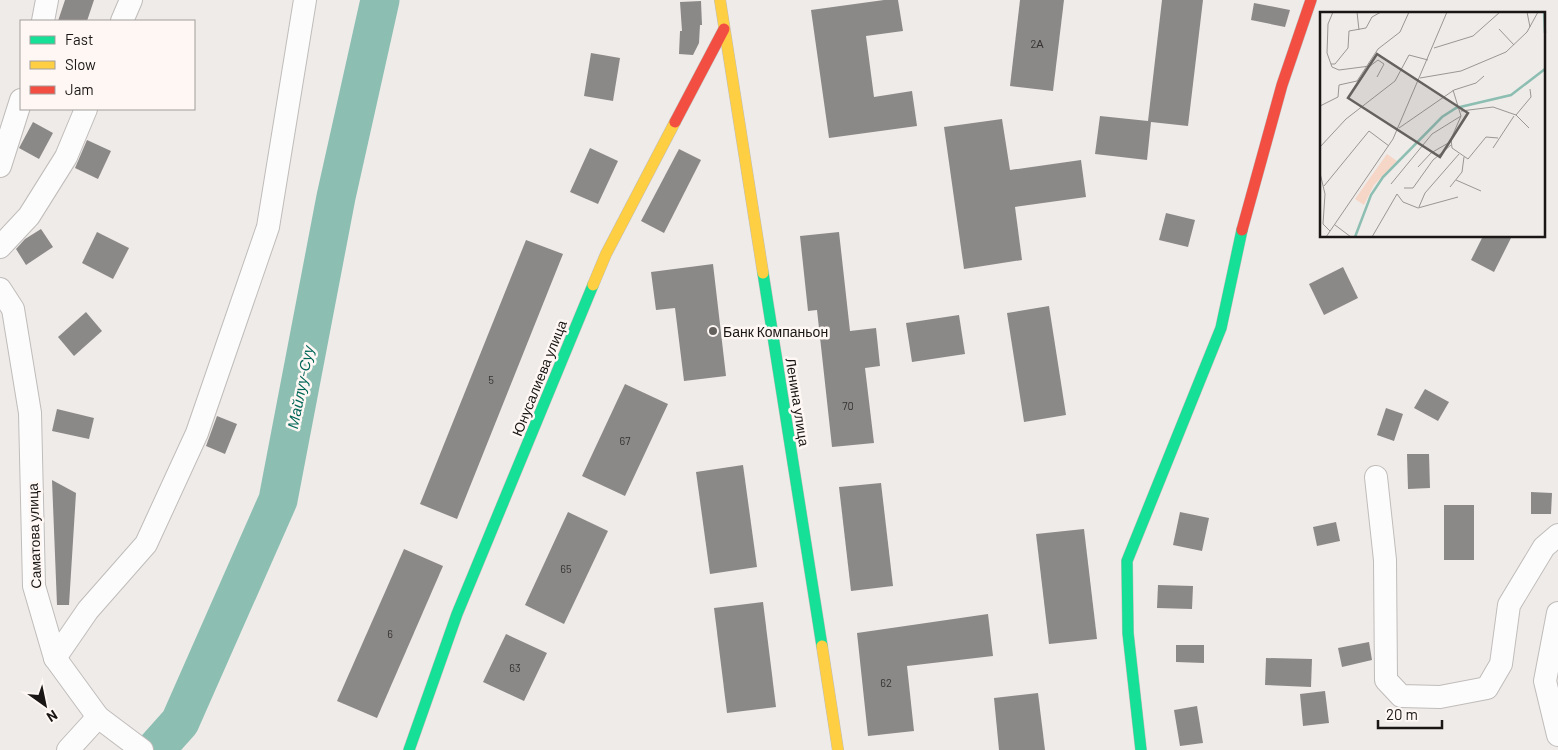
<svg xmlns="http://www.w3.org/2000/svg" width="1558" height="750" font-family="Barlow,sans-serif">
<style>
.lines{fill:none;stroke-linecap:round;stroke-linejoin:round}
.river{stroke:#8dbeb2;stroke-width:39}
.building{fill:#8b8988}
.street-casing{stroke:#bfbcba;stroke-width:24}
.fast-casing{stroke:#bfbcba;stroke-width:12}
.slow-casing{stroke:#bfbcba;stroke-width:12}
.jam-casing{stroke:#bfbcba;stroke-width:12}
.street{stroke:#fdfcfc;stroke-width:22}
.fast{stroke:#16e098;stroke-width:11}
.slow{stroke:#ffcf43;stroke-width:11}
.jam{stroke:#f24e42;stroke-width:11}
.poi-dot{fill:#64615f;stroke:#fef7f4;stroke-width:2}
.labels{text-anchor:middle;dominant-baseline:central;stroke-width:5;stroke-linejoin:round;paint-order:stroke}
.number-label{font-size:11px;fill:#363332}
.poi-label{font-size:14px;fill:#191615;stroke:#fef7f4;text-anchor:start}
.street-label{font-size:14px;fill:#191615;stroke:#fef7f4}
.water-label{font-size:15px;font-style:italic;fill:#006657;stroke:#fef7f4}
.inset-river{fill:none;stroke:#8dbeb2;stroke-width:2.5}
.inset-road{fill:none;stroke:#999694;stroke-width:1}
.view{fill:#64615f;fill-opacity:0.15;stroke:#64615f;stroke-width:2.5}
.inset-edge{fill:none;stroke:#191615;stroke-width:2.5}
</style>
<rect width="100%" height="100%" fill="#efebe9"/>
<g class="lines">
<!-- river -->
<path class="river" d="M155 750 180 722 278 500 336 197 380 0"/>
</g>
<!-- building -->
<g class="building">
<path d="M65 0H94L87 21H58Z"/>
<path d="M884 0H898L903 31 866 36 874 97 912 91 917 126 829 138 811 10Z"/>
<path d="M1020 0H1064L1053 91 1010 86Z"/>
<path d="M1162 0H1203L1188 126 1151 122 1147 160 1095 154 1100 116 1148 121Z"/>
<path d="M701 1 702 25H700L699 43 693 55 679 54 680 31H682L680 2Z"/>
<path d="M1254 3 1290 10 1285 27 1251 20Z"/>
<path d="M591 53 620 58 613 101 584 96Z"/>
<path d="M1002 119 1010 170 1081 160 1086 197 1015 207 1022 260 964 269 944 127Z"/>
<path d="M33 122 53 133 39 159 19 148Z"/>
<path d="M87 140 111 151 98 179 75 168Z"/>
<path d="M590 148 618 161 598 204 570 192Z"/>
<path d="M679 149 701 160 664 233 641 221Z"/>
<path d="M1166 213 1195 220 1188 247 1159 240Z"/>
<path d="M41 229 53 247 26 265 16 249 25 239Z"/>
<path d="M97 232 129 248 113 279 82 263Z"/>
<path d="M839 232 850 331 876 328 880 366 865 368 874 443 832 447 817 310 808 311 800 236Z"/>
<path d="M1483 236H1512L1494 272 1471 260Z"/>
<path d="M526 240 563 254 457 519 420 504Z"/>
<path d="M713 264 726 376 684 381 675 308 656 310 651 272Z"/>
<path d="M1343 267 1358 298 1324 315 1309 284Z"/>
<path d="M1049 306 1066 415 1024 422 1007 313Z"/>
<path d="M86 312 102 331 74 356 58 337Z"/>
<path d="M959 315 965 354 912 362 906 323Z"/>
<path d="M625 384 668 404 625 496 582 476Z"/>
<path d="M1425 389 1449 402 1438 421 1414 408Z"/>
<path d="M1386 408 1403 414 1394 441 1377 435Z"/>
<path d="M57 409 94 418 89 439 52 431Z"/>
<path d="M217 416 237 424 225 454 206 446Z"/>
<path d="M1407 454H1429L1430 488 1408 489Z"/>
<path d="M743 465 757 567 710 574 696 472Z"/>
<path d="M52 480 76 493 69 605H57Z"/>
<path d="M881 483 893 586 851 591 839 487Z"/>
<path d="M1531 492 1552 493 1551 514H1531Z"/>
<rect x="1444" y="505" width="30" height="55"/>
<path d="M568 512 608 531 564 624 525 605Z"/>
<path d="M1180 512 1209 518 1202 551 1173 545Z"/>
<path d="M1336 522 1340 541 1317 546 1313 527Z"/>
<path d="M1084 529 1097 639 1049 644 1036 534Z"/>
<path d="M404 549 443 566 377 718 337 701Z"/>
<path d="M1158 585 1193 586 1192 609 1157 608Z"/>
<path d="M763 602 776 707 727 713 714 608Z"/>
<path d="M988 614 993 656 907 666 914 731 868 736 857 633Z"/>
<path d="M506 634 547 653 524 701 483 682Z"/>
<path d="M1369 642 1372 660 1342 667 1338 648Z"/>
<path d="M1176 645H1204V663L1176 662Z"/>
<path d="M1266 658 1312 659 1311 687 1265 685Z"/>
<path d="M1325 691 1329 723 1303 726 1300 694Z"/>
<path d="M1038 693 1045 750H999L994 698Z"/>
<path d="M1197 706 1203 743 1180 746 1174 710Z"/>
</g>
<g class="lines">
<defs>
<g id="street">
<path d="M43 21 47 0"/>
<path d="M122 21 131 0"/>
<path d="M0 166 21 100"/>
<path d="M0 247 29 216 66 157 86 109"/>
<path d="M0 289 13 309 30 413 34 586 55 658 98 717 142 750"/>
<path d="M1376 477 1385 560 1386 680 1401 696 1440 697 1487 688 1501 664 1509 605 1544 547 1558 535"/>
<path d="M1558 613 1545 681 1558 735"/>
<path d="M55 658 88 610 146 544 197 433 268 227 305 0"/>
<path d="M68 750 98 717"/>
</g>
<g id="fast">
<path d="M763 273 822 646"/>
<path d="M409 750 457 614 593 285"/>
<path d="M1141 750 1128 633 1127 561 1221 328 1242 230"/>
</g>
<g id="slow">
<path d="M720 0 763 273"/>
<path d="M593 285 606 254 675 122"/>
<path d="M822 646 838 750"/>
</g>
<g id="jam">
<path d="M675 122 724 29"/>
<path d="M1242 230 1282 85 1311 0"/>
</g>
</defs>
<!-- street casing -->
<use href="#street" class="street-casing"/>
<!-- fast casing -->
<use href="#fast" class="fast-casing"/>
<!-- slow casing -->
<use href="#slow" class="slow-casing"/>
<!-- jam casing -->
<use href="#jam" class="jam-casing"/>
<!-- street -->
<use href="#street" class="street"/>
<!-- fast -->
<use href="#fast" class="fast"/>
<!-- slow -->
<use href="#slow" class="slow"/>
<!-- jam -->
<use href="#jam" class="jam"/>
</g>
<!-- markers -->
<circle class="poi-dot" cx="713" cy="331" r="5"/>
<g class="labels">
<!-- number labels -->
<g class="number-label">
<text x="1037" y="43">2А</text>
<text x="491" y="379">5</text>
<text x="848" y="405">70</text>
<text x="625" y="440">67</text>
<text x="566" y="568">65</text>
<text x="390" y="633">6</text>
<text x="515" y="667">63</text>
<text x="886" y="682">62</text>
</g>
<!-- poi labels -->
<g class="poi-label">
<text x="723" y="331">Банк Компаньон</text>
</g>
<!-- street labels -->
<g class="street-label">
<text transform="translate(539 378) rotate(-68)">Юнусалиева улица</text>
<text transform="translate(798 402) rotate(81)">Ленина улица</text>
<text transform="translate(34 536) rotate(-92)">Саматова улица</text>
</g>
<!-- water labels -->
<g class="water-label">
<text transform="translate(300 387) rotate(-79)">Майлуу-Суу</text>
</g>
</g>
<!-- overview -->
<g transform="translate(1320 12)">
<rect width="225" height="225" fill="#efebe9"/>
<path d="M67 142 77 149 54 173 44 193 35 187Z" fill="#f6d6c7"/>
<path class="inset-river" d="M224 0 225 21M35 225 51 183 63 165 122 105 136 96 191 83 225 57"/>
<path class="inset-road" d="M13 0 8 12 7 41 12 55 19 58 50 54 58 48 64 52 57 65M37 0 39 18M207 0 210 15M179 17 194 33M114 36 153 24 180 0M11 52H15L28 36 29 19 46 16 52 5 61 0M100 66 141 59 186 40 207 20 218 0M133 78 141 104 131 127 132 136 148 147 166 125 178 126M0 94 18 85 19 73 37 69 58 37 80 20 89 0M141 99 173 95 196 103 209 116M196 103 211 85 210 77M79 116 134 78 156 71 164 64M0 135 26 107 75 69 89 43 108 48M173 136 194 104M98 155 111 141 130 130M0 161 5 182 3 212 10 219M136 168 161 179M71 172 112 122 141 104M4 174 49 119 69 134M130 175 142 160 144 145M84 176H93L113 148 131 133M99 195 105 181 139 142M15 213 31 225M6 225 73 127 127 0M52 225 77 182 83 190 98 196 138 185"/>
<path class="view" d="M57 42 148 101 120 145 28 86Z"/>
<rect width="225" height="225" class="inset-edge"/>
</g>
<!-- legend -->
<rect x="20" y="20" width="175" height="90" fill="#fef7f4" stroke="#a29d9b"/>
<rect x="30" y="36" width="25" height="8" fill="#16e098" stroke="#a29d9b"/>
<text x="65" y="45" font-size="15" fill="#191615">Fast</text>
<rect x="30" y="61" width="25" height="8" fill="#ffcf43" stroke="#a29d9b"/>
<text x="65" y="70" font-size="15" fill="#191615">Slow</text>
<rect x="30" y="86" width="25" height="8" fill="#f24e42" stroke="#a29d9b"/>
<text x="65" y="95" font-size="15" fill="#191615">Jam</text>
<!-- north arrow -->
<g transform="translate(45 705) rotate(147)" stroke="#fef7f4" stroke-width="4" paint-order="stroke">
<path d="M0-4L9 19L0 12L-9 19Z" fill="#191615"/>
<text y="-8" font-size="14" font-weight="bold" text-anchor="middle" fill="#191615">N</text>
</g>
<!-- scale -->
<path d="M1378 720v8h64v-8" fill="none" stroke="#191615" stroke-width="2.5"/>
<text x="1386" y="720" font-size="15" fill="#191615" stroke="#fef7f4" stroke-width="4" paint-order="stroke">20 m</text>
</svg>
